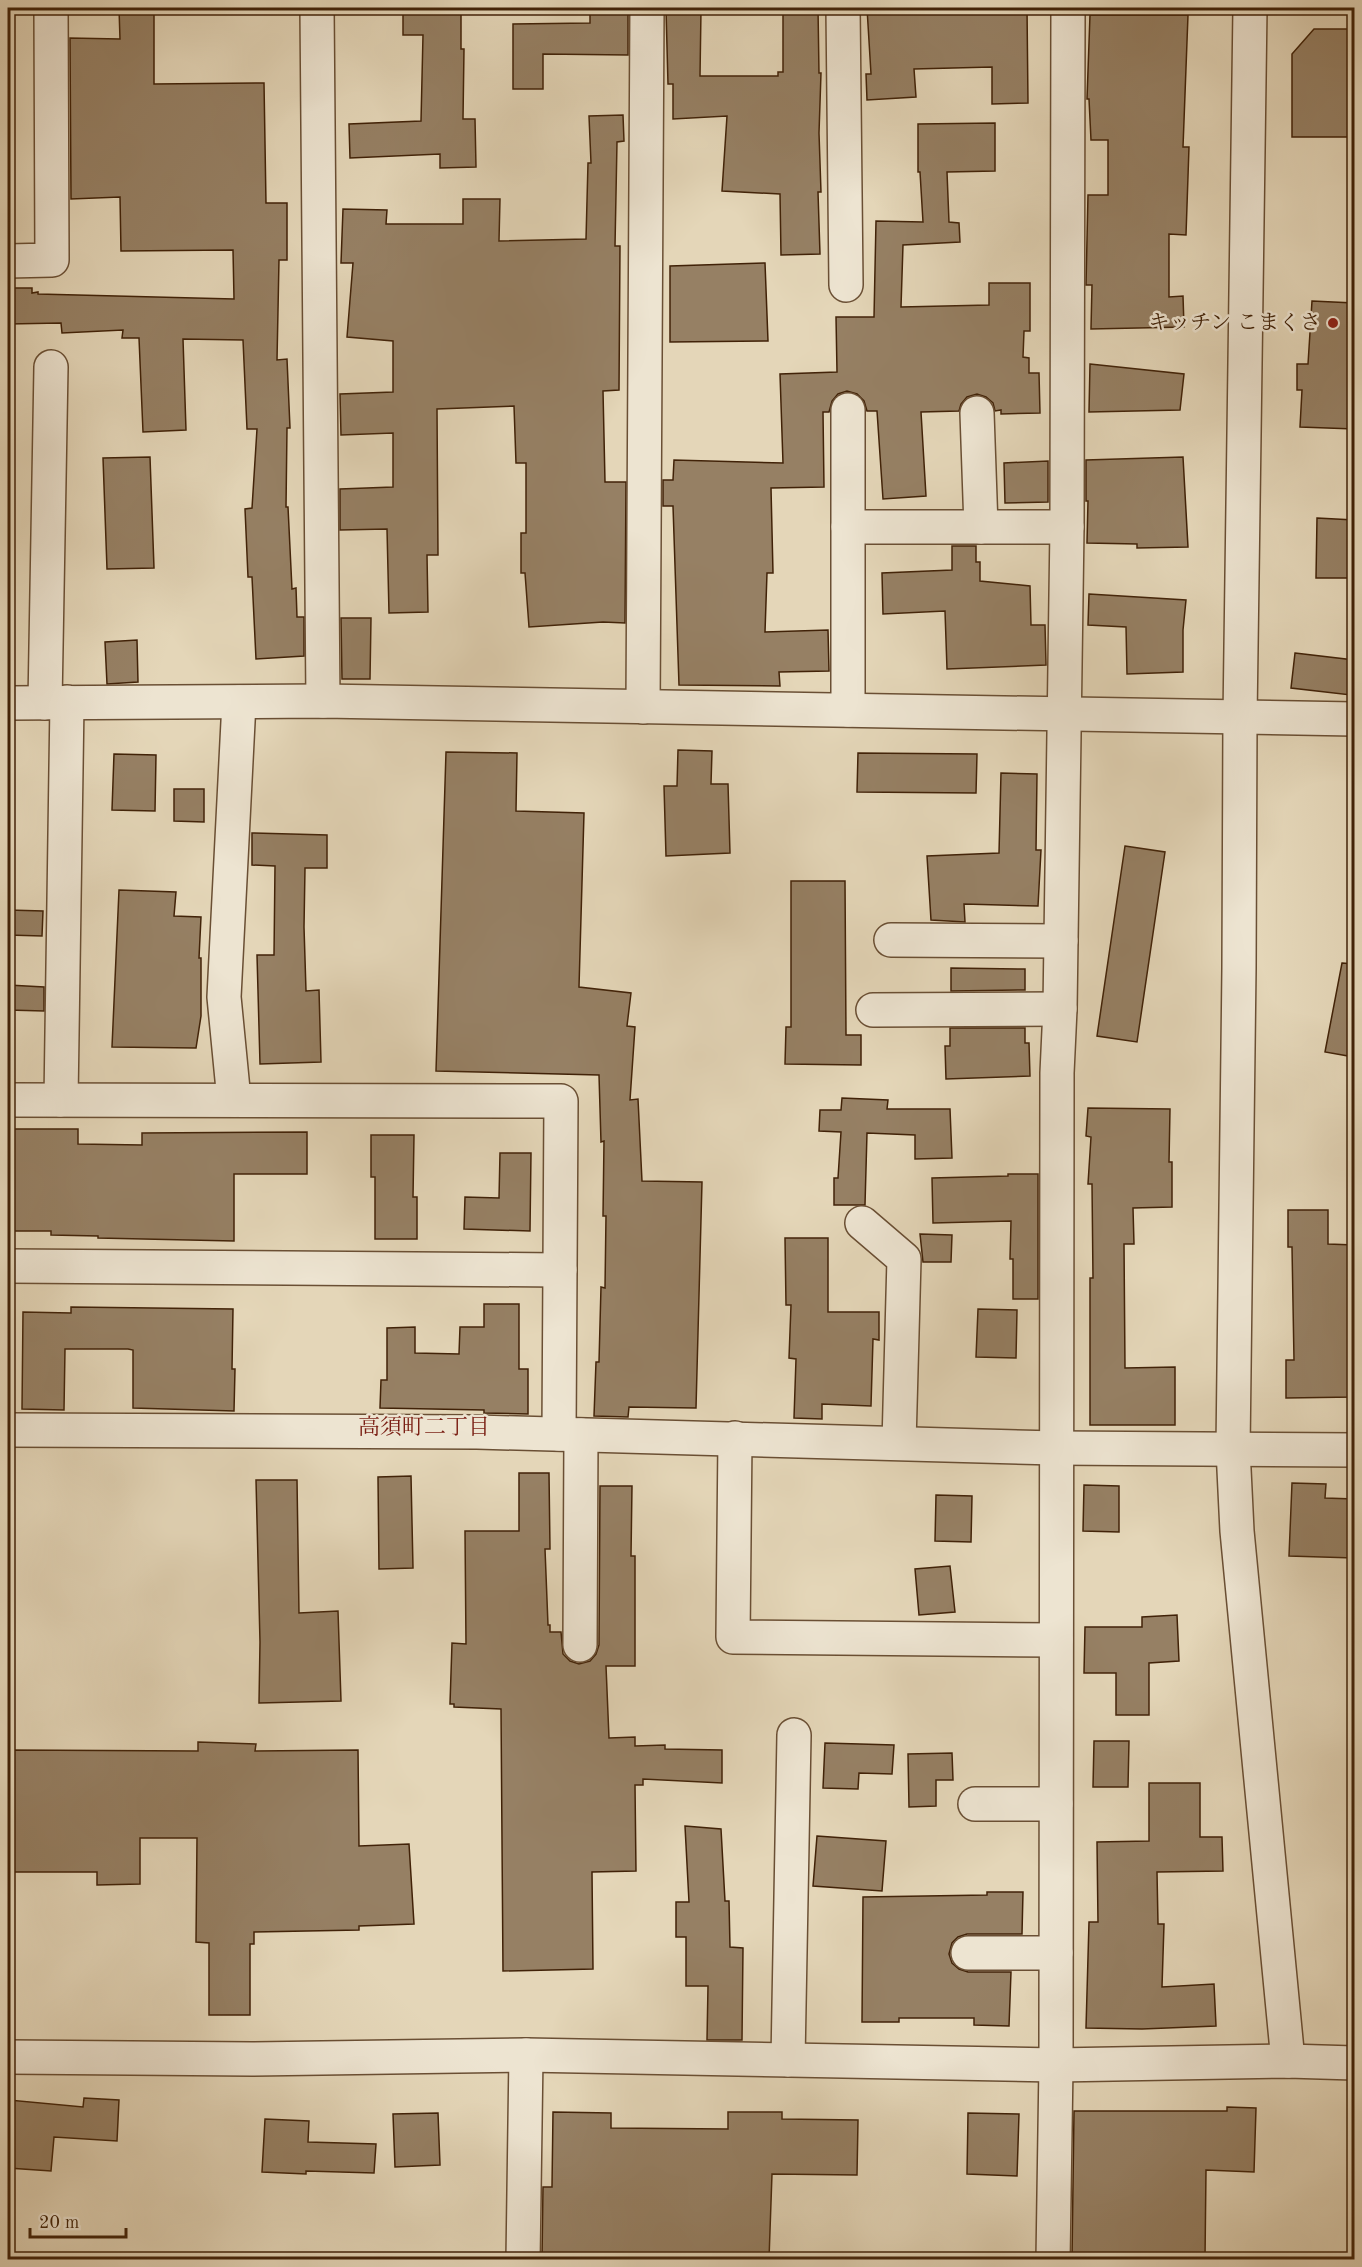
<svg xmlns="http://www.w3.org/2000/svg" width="1362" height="2267" font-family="'Old Standard TT','Noto Serif JP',serif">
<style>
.building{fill:#968064;stroke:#412208;stroke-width:1.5}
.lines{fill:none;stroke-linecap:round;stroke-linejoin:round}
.minor-casing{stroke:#6a4f34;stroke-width:36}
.minor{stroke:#ede4d1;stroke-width:33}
.poi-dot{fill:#8f2418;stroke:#ede4d1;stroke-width:2}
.labels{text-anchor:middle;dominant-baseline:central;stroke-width:5;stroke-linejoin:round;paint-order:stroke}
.poi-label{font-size:21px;fill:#412208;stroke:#ede4d1;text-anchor:end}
.neighbourhood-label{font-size:22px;fill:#7a1f14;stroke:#ede4d1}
</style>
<rect width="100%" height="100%" fill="#e4d6b8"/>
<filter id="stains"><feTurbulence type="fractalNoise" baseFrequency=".00333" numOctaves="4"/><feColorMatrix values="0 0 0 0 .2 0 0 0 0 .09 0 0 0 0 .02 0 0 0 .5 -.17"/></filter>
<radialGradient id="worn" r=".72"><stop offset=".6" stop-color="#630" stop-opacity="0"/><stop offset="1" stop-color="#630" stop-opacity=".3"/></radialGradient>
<!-- building -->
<g class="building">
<path d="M119 8H154V84L264 83 266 203H287V260H279L277 360 287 359 290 428H287L286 507H288L292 589 296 588 297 617H304V656L256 659 252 577H248L245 509 252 508 257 429H247L243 340 183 339 186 430 143 432 139 338H122L123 330 62 333 61 323 8 324V288H32V293L38 292V294L234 299 233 250 121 251 120 197 71 199 70 38 120 39Z"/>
<path d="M403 8H461V49H464L463 119H475L476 167 440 168V154L350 158 349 124 421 121 423 35H403Z"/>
<path d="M590 8H628V55L543 54V89H513V24L590 23Z"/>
<path d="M783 8H818L819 73H821L819 133 821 192H818L820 254 781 255 780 194 722 191 727 116 673 119V84H668L666 9 701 10 700 76H778V72H783Z"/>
<path d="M867 8H1027L1028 103 992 104V67L914 69 916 97 867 100 866 74H871Z"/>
<path d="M1090 15H1188L1183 147H1189L1186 235 1169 234V297L1183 296 1184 327 1091 329 1092 285H1086L1088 195H1108V140H1091L1089 99H1087Z"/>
<path d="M1314 29H1350L1349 109H1354V137H1292V54Z"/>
<path d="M623 115 624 141 617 142 615 246H620L619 390 603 391 605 482H626L625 623 603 622 529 627 525 573H521V533H526V463H516L514 406 437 409 438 555H427L428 612 389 613 387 529 340 530V489L393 487V433L341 435 340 394 393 392V341L347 337 353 263H341L343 209 387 210 386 224H463V199H500L499 241 586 239 588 163H591L589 116Z"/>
<path d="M995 123V171L947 172 949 222 959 223 960 242 903 245 901 307 989 305V283H1030V331H1024L1023 357 1029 358V373H1039L1040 413 1001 414V410L995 411 993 403 986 397 977 394 967 397 961 404 959 411 921 412 926 496 883 499 877 411H867L864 401 857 394 847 391 838 394 832 401 829 412H823L824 487 771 488 773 573H767L765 632 828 630 829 671 779 672 780 686 679 685 673 506H663V480H673L674 460 783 463 780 374 837 372 836 317H874L876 221 923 222 920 172H918V124Z"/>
<path d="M765 263 768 341 670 342V266Z"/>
<path d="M1312 301 1354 303V429L1300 427 1302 390H1297V364H1308Z"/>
<path d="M1090 364 1184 374 1180 410 1089 412Z"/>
<path d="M150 457 154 568 107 569 103 458Z"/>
<path d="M1183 457 1188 547 1137 548V544L1087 543 1088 501H1086V460Z"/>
<path d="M1048 461V502L1005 503 1004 463Z"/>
<path d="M1317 518 1354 520V578H1316Z"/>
<path d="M952 546H976V562H980V581L1030 586 1031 625H1045L1046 665 947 669 945 611 883 614 882 573 952 570Z"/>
<path d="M1089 594 1186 600 1183 630V672L1127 674 1126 627 1088 625Z"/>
<path d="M341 618H371L370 679H342Z"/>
<path d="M137 640 138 682 107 684 105 642Z"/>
<path d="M1295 653 1354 660 1351 695 1291 688Z"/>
<path d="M678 750 712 751 711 784H728L730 853 666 856 664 786H677Z"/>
<path d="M446 752 517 753 516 811 584 813 579 987 631 993 627 1026 635 1027 630 1100 638 1099 642 1181 702 1182 696 1408 629 1407 628 1417 594 1416 596 1362H599L601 1287 605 1288 606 1216H603L604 1141 601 1142 599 1075 436 1071Z"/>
<path d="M858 753 977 754 976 793 857 792Z"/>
<path d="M114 754 156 755 155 811 112 810Z"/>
<path d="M1001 773 1037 774 1036 850H1041L1038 906 964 904 965 922 931 920 927 856 999 853Z"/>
<path d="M174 789H204V822L174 821Z"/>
<path d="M252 833 327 835V868H305L304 927 306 991 319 990 321 1062 260 1064 257 955H274L275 866 252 865Z"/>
<path d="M1125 846 1165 852 1137 1042 1097 1036Z"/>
<path d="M791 881H845L846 1035H861V1065L785 1064 786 1027H791Z"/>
<path d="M119 890 176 892 174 916 201 917 199 958H201V1016L196 1048 112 1047Z"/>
<path d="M8 910 43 911 42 936 8 935Z"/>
<path d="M1342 963 1354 964V1057L1325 1052Z"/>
<path d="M951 968 1025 969V990L951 991Z"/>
<path d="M8 985 44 987V1011L8 1010Z"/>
<path d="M950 1028H1025V1043H1029L1030 1076 946 1079 945 1046H950Z"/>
<path d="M842 1098 888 1100 887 1109H950L952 1158 915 1159V1135L867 1133 865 1205H834V1178H838L841 1132 819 1131 820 1110H841Z"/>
<path d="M1088 1108 1170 1109 1169 1162H1172V1207L1133 1208 1134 1244H1124L1125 1368 1175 1367V1425H1090V1278H1093L1092 1184H1088L1091 1137 1086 1136Z"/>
<path d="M8 1129H78V1144L142 1145V1133L307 1132V1174H234V1241L98 1238V1236L51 1235V1231H11L12 1171H8Z"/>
<path d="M371 1135H414L413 1197H417V1239H375V1177H371Z"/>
<path d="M500 1153H531L530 1231 464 1229 465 1197 499 1198Z"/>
<path d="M1008 1174H1038V1299H1013V1259H1010L1011 1221 933 1223 932 1178 1008 1176Z"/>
<path d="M1288 1210H1328V1244L1354 1245V1397L1286 1398V1360H1294L1292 1247H1288Z"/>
<path d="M920 1234 952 1235 951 1262H923Z"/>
<path d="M785 1238H828V1312H879V1340L873 1339 871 1406 822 1404V1419L794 1418 796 1359 789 1358 791 1305H786Z"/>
<path d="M484 1304H519V1369H528V1414L484 1413V1410L380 1408 381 1380H387V1328L415 1327V1353L459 1354 460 1327H484Z"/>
<path d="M71 1307 233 1309 232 1369H235L234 1411 133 1408V1350L128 1349H65L64 1410 22 1409 23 1312 71 1313Z"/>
<path d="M978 1309 1017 1310 1016 1358 976 1357Z"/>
<path d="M519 1473H549L550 1549H545L548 1625H550V1632H561L563 1654 570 1661 579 1664 590 1661 596 1654 599 1645 600 1486H632L631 1556H635V1666H606L609 1738 635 1737V1746L665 1745V1749L722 1750V1783L643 1779V1785H635L636 1871 592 1872 593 1969 503 1971 501 1709 454 1707V1704H450L452 1643 466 1644 465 1531H519Z"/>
<path d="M411 1476 413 1568 379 1569 378 1477Z"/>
<path d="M256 1480H297L299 1613 338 1611 341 1701 259 1703 260 1642Z"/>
<path d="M1292 1483 1326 1484 1325 1498 1354 1499V1558L1289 1556Z"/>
<path d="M1084 1485 1119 1486V1532L1083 1531Z"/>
<path d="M936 1495 972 1496 971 1542 935 1541Z"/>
<path d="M950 1566 955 1612 919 1615 915 1569Z"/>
<path d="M1177 1615 1179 1661 1149 1663V1715H1116V1673H1084L1085 1627H1142V1617Z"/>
<path d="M1094 1741H1129L1128 1787H1093Z"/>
<path d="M198 1742 256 1744 255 1751 358 1750 359 1846 409 1844 414 1924 359 1926V1930L254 1932V1944H250V2015H209V1943L196 1942 197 1838H140V1884L97 1885V1872H8V1750L198 1751Z"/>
<path d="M825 1743 894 1745 892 1774 859 1773 858 1789 823 1788Z"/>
<path d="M952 1753 953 1780H936V1806L909 1807 908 1754Z"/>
<path d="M1149 1783H1200V1837H1222L1223 1871 1157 1872 1158 1924H1164L1162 1987 1214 1984 1216 2026 1142 2029 1086 2028 1089 1922H1098L1097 1842 1149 1841Z"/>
<path d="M685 1826 721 1829 725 1901H729L730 1947 743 1948 742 2040H707L708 1986H686V1937H676V1902H689Z"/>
<path d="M817 1836 886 1841 882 1891 813 1886Z"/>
<path d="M987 1892H1023L1022 1934H967L958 1937 952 1943 949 1954 952 1963 959 1969 968 1972H1011L1009 2026 974 2025V2018H899V2022H862L863 1897 987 1895Z"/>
<path d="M84 2098 119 2100 117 2141 54 2137 51 2171 8 2168 9 2100 83 2107Z"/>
<path d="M1227 2107 1256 2108 1254 2172 1206 2170 1205 2259H1072L1074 2111H1227Z"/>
<path d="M553 2112 611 2113V2128L728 2129V2112H782V2119L858 2120 857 2175 772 2174 769 2259H542L543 2187H552Z"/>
<path d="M438 2113 440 2165 395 2167 393 2114Z"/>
<path d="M968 2113 1019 2114 1017 2176 967 2174Z"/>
<path d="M265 2119 309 2121 308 2142 376 2144 374 2173 306 2171V2174L262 2172Z"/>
</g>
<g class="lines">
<defs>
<g id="minor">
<path d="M317 8 323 701"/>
<path d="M843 8 846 285"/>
<path d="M1250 8 1240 718 1239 968 1233 1449 1237 1531 1288 2061"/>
<path d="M8 261 52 260 51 8"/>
<path d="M848 410V710"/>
<path d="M977 413 981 527"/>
<path d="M848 527H1067"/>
<path d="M8 703 323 701 1354 719"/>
<path d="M45 703 51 367"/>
<path d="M643 707 647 8"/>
<path d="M891 940 1061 941"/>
<path d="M873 1010 1060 1009"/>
<path d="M8 1100 561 1101 559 1434"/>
<path d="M61 1100 67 702"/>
<path d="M234 1100 224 997 239 702"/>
<path d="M862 1223 904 1259 899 1443"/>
<path d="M8 1266 560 1270"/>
<path d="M8 1430 477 1432 1056 1448 1354 1450"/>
<path d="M735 1438 733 1637 1056 1640"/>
<path d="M580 1645 581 1435"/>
<path d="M975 1804H1056"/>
<path d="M968 1953H1056"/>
<path d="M8 2057 252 2059 526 2055 1056 2065 1288 2061 1354 2063"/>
<path d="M788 2060 794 1735"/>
<path d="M523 2260 526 2055"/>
<path d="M1053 2260 1056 2065 1057 1073 1060 1009 1067 527 1068 8"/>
</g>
</defs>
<!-- minor casing -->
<use href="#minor" class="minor-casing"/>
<!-- minor -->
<use href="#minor" class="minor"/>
</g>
<!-- markers -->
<circle class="poi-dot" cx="1333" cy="323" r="6"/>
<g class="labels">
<!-- poi labels -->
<g class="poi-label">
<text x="1321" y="323">キッチン こまくさ</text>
</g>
<!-- neighbourhood labels -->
<g class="neighbourhood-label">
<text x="424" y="1428">高須町二丁目</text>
</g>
</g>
<!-- margin -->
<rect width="1362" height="2267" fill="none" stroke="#e4d6b8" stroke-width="30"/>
<rect x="9" y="9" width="1344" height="2249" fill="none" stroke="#412208" stroke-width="3"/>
<rect x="15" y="15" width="1332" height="2237" fill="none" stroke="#412208" stroke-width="1.5"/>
<!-- scale -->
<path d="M30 2228v9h96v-9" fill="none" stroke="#412208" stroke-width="3"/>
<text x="39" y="2228" font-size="18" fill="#412208" stroke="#ede4d1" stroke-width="4.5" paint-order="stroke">20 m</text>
<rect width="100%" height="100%" filter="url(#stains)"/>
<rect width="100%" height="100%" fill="url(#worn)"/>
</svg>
